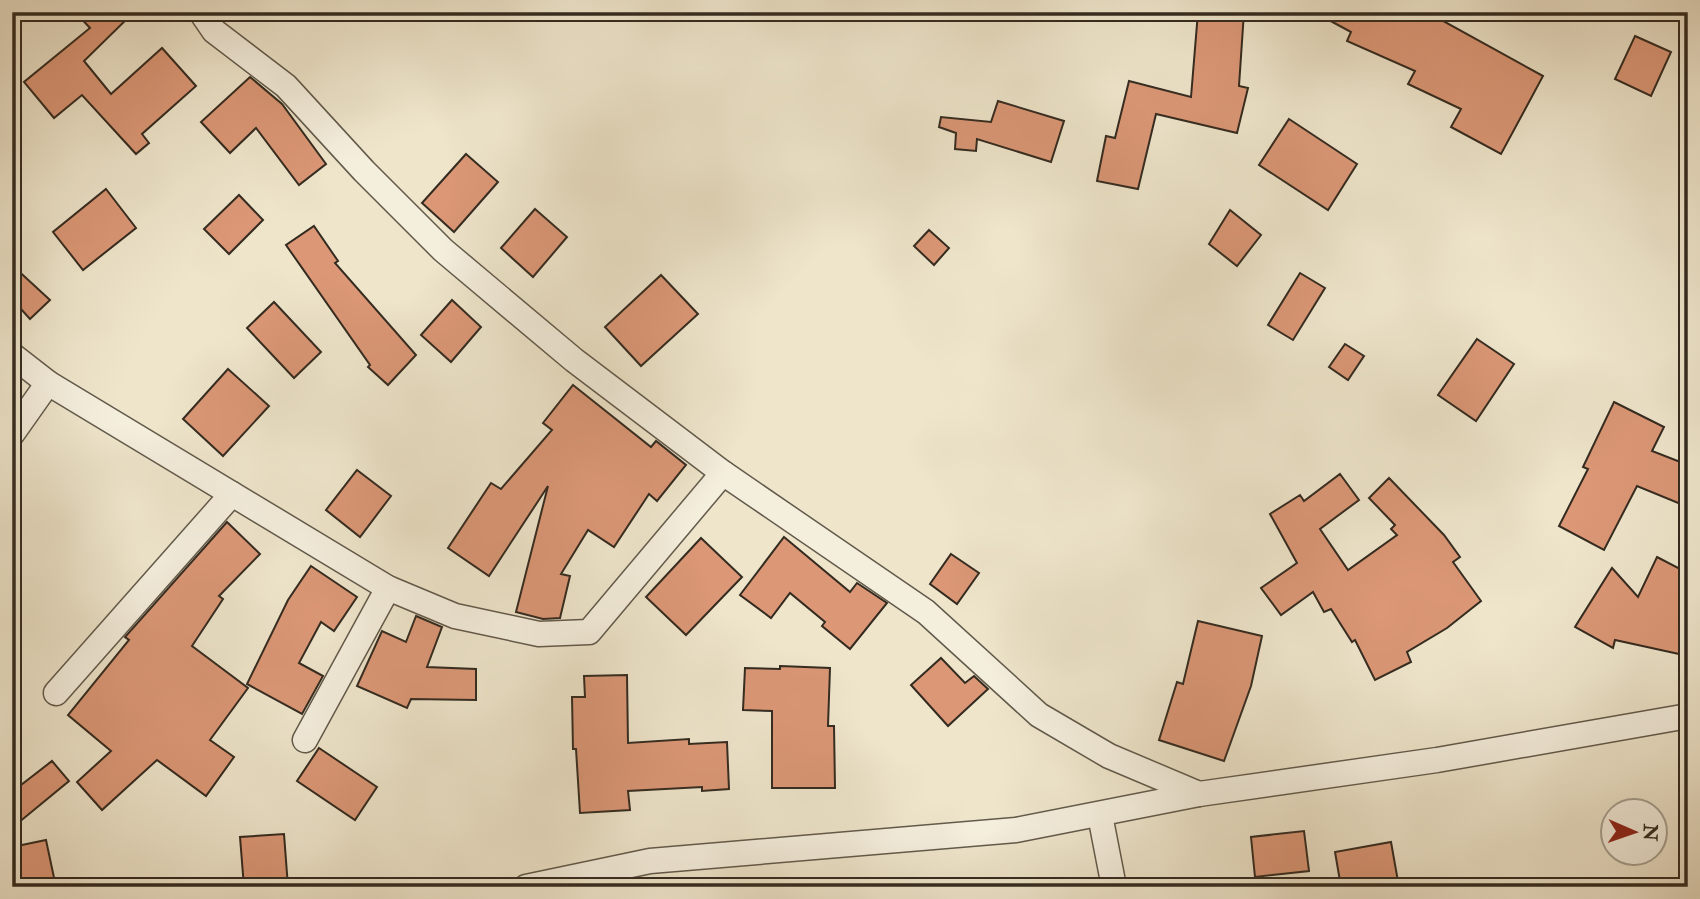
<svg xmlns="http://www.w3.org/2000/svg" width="1700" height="899" font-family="'IM FELL Double Pica',serif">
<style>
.building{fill:#db9776;stroke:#342b20;stroke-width:2}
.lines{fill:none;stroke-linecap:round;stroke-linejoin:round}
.minor-casing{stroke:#625a4b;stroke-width:27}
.minor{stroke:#f4eedd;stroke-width:24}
</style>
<rect width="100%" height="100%" fill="#eee5cb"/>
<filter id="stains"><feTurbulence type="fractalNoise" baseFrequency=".00286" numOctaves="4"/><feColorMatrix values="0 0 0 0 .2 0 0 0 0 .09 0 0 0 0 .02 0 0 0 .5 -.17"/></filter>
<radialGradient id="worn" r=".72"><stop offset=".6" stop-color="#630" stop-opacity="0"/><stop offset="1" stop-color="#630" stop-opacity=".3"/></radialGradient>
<!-- building -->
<g class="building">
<path d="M75 12H134L84 61 111 94 162 48 196 86 142 134 149 143 136 154 82 95 54 118 24 82 90 28Z"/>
<path d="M1198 12H1244L1239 86 1248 88 1237 133 1156 114 1138 189 1097 181 1106 136 1115 138 1129 81 1191 97Z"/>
<path d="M1314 12H1427L1543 76 1501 154 1451 127 1461 109 1408 84 1415 71 1347 41 1351 32Z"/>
<path d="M1635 36 1671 52 1651 96 1615 79Z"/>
<path d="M250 77 282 104 326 164 299 185 256 128 230 153 201 122Z"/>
<path d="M998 101 1064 121 1051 162 977 139 976 151 955 149 956 133 939 127 941 117 991 122Z"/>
<path d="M1289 119 1357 164 1328 210 1259 165Z"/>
<path d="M466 154 498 182 454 232 422 203Z"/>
<path d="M106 189 136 228 83 270 53 232Z"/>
<path d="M239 195 263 220 229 254 204 229Z"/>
<path d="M535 209 567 237 533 277 501 248Z"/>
<path d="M1230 210 1261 235 1237 266 1209 244Z"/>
<path d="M314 226 338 261 335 263 416 355 388 385 368 367 370 365 286 245Z"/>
<path d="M929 230 949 248 934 265 914 246Z"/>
<path d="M12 265 50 300 30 319 12 299Z"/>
<path d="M1300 273 1325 288 1293 340 1268 325Z"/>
<path d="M661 275 698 314 641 366 605 327Z"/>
<path d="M452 300 481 327 451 362 421 335Z"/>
<path d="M274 302 321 352 294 378 247 328Z"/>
<path d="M1477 339 1514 364 1476 421 1438 395Z"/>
<path d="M1345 344 1364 356 1348 380 1329 367Z"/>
<path d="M228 369 269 406 223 456 183 419Z"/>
<path d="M573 385 651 447 656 441 686 465 657 501 649 494 614 547 588 530 561 574 570 576 560 618 543 619 516 612 548 486 489 576 448 548 491 483 501 489 552 430 543 423Z"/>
<path d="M1614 402 1664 427 1652 451 1688 465V507L1637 486 1604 550 1559 526 1588 469 1583 467Z"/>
<path d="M357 470 391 496 360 537 326 510Z"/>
<path d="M1340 474 1359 500 1320 529 1348 570 1397 535 1391 529 1395 525 1369 498 1389 478 1444 535 1460 557 1453 562 1481 601 1447 628 1407 652 1411 662 1375 680 1355 640 1352 642 1331 609 1324 612 1313 592 1281 615 1261 588 1297 563 1270 514 1300 495 1304 501Z"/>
<path d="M227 522 260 554 219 596 223 599 192 646 248 688 210 740 234 757 206 796 157 760 102 810 77 782 111 751 68 715 129 640 125 637Z"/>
<path d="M784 537 850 592 857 583 887 603 850 649 822 626 825 622 790 593 771 618 740 595Z"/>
<path d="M701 538 742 577 686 635 646 597Z"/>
<path d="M951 554 979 573 957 604 930 584Z"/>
<path d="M1657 557 1688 573V656L1615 640 1613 648 1575 627 1612 568 1638 597Z"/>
<path d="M311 566 357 597 334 631 321 622 299 663 323 676 302 714 247 684 288 600Z"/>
<path d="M416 616 442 627 427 667 476 669V700L411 699 407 708 357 686 382 631 406 642Z"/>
<path d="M1198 621 1262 636 1251 686 1224 761 1159 740 1177 682 1183 684Z"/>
<path d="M941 658 965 683 974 676 988 689 948 726 911 685Z"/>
<path d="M780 666 830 668 828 726H834L835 788H772V711L743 710 745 668 780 669Z"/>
<path d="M627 675 628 743 689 739V744L727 742 729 789 702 791V787L628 791 630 810 580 813 576 749H573L572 697H585L584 676Z"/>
<path d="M319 748 377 787 355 820 297 781Z"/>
<path d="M52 761 69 781 12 828V792Z"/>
<path d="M1304 831 1309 871 1255 877 1251 837Z"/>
<path d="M284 834 288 887H244L240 837Z"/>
<path d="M46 840 56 887H17L15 876 12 877V847Z"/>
<path d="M1391 842 1399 887H1341L1335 852Z"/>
</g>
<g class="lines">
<defs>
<g id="minor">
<path d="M201 12 214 31 286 86 364 171 443 250 574 360 723 473 926 612 1039 715 1109 756 1199 794"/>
<path d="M12 355 48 383 388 588 455 616 539 634 589 632 723 473"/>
<path d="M12 434 48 383"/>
<path d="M56 693 232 494"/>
<path d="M305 740 388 588"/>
<path d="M1100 815 1114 887"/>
<path d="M526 887 650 861 1016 830 1199 794 1437 760 1688 716"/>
</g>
</defs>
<!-- minor casing -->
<use href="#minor" class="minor-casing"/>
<!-- minor -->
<use href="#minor" class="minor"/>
</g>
<!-- margin -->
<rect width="1700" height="899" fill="none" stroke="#eee5cb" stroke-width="42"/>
<rect x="14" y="14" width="1672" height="871" fill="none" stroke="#342b20" stroke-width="3.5"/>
<rect x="21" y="21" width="1658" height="857" fill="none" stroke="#342b20" stroke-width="2"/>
<!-- north arrow -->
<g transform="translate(1634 832) rotate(92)"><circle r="33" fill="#f4eedd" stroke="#a7a091" stroke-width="2"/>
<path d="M0-5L12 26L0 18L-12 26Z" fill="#8f2418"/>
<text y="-10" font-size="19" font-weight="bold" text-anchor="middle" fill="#342b20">N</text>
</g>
<rect width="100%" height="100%" filter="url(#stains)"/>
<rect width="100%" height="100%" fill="url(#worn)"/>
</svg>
